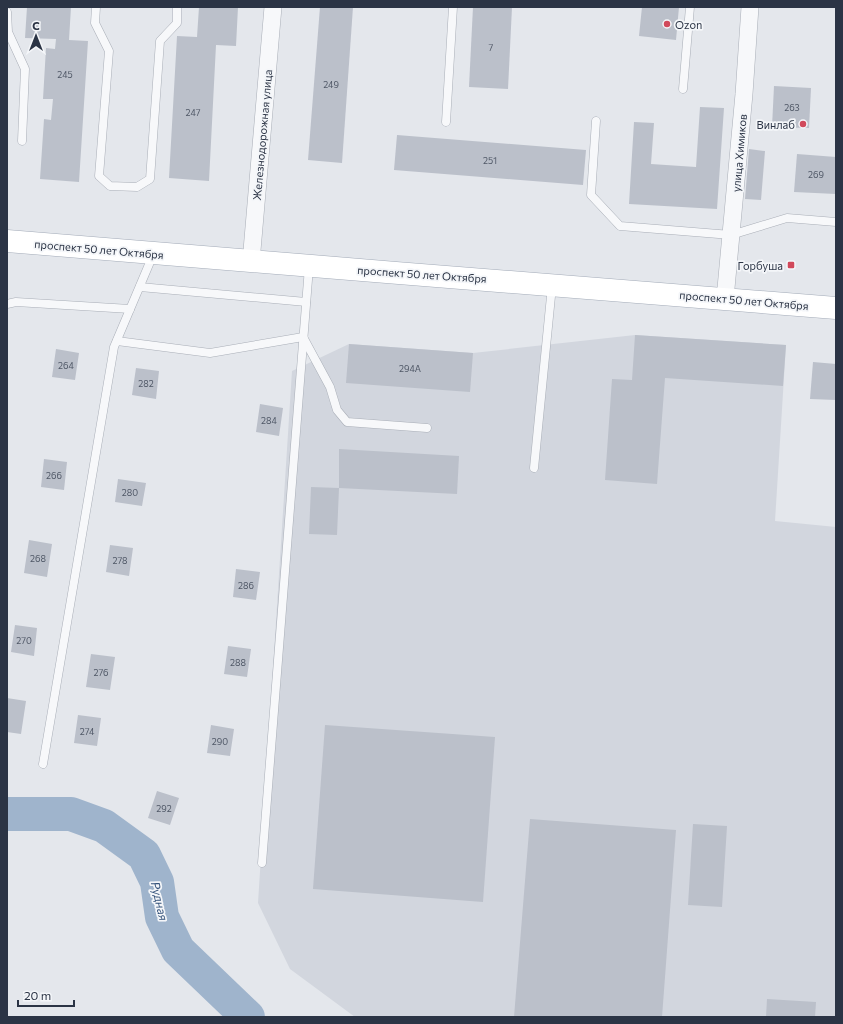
<svg xmlns="http://www.w3.org/2000/svg" width="843" height="1024" font-family="Commissioner,sans-serif">
<style>
.built{fill:#d2d6de}
.lines{fill:none;stroke-linecap:round;stroke-linejoin:round}
.river{stroke:#9fb4cc;stroke-width:34}
.building{fill:#bbc0ca}
.lane-casing{stroke:#a9aeb7;stroke-width:9}
.street-casing{stroke:#a9aeb7;stroke-width:18}
.primary-casing{stroke:#a3abb8;stroke-width:23}
.lane{stroke:#f7f8fa;stroke-width:8}
.street{stroke:#f7f8fa;stroke-width:17}
.primary{stroke:#fff;stroke-width:22}
.poi-dot{fill:#d1495b;stroke:#f4f6f9;stroke-width:1.5}
.labels{text-anchor:middle;dominant-baseline:central;stroke-width:3.5;stroke-linejoin:round;paint-order:stroke}
.number-label{font-size:9px;fill:#4f5766}
.poi-label{font-size:11px;fill:#2b3445;stroke:#f4f6f9;text-anchor:end}
.street-label{font-size:11px;fill:#2b3445;stroke:#f4f6f9}
.water-label{font-size:12px;font-style:italic;fill:#34527a;stroke:#f4f6f9}
</style>
<rect width="100%" height="100%" fill="#e4e7ec"/>
<!-- built -->
<path class="built" d="M635 335 786 345 775 521 836 527V1017H355L290 969 258 903 292 371 349 344 473 353Z"/>
<g class="lines">
<!-- river -->
<path class="river" d="M7 814H71L104 826 144 855 157 882 162 917 178 950 248 1017"/>
</g>
<!-- building -->
<g class="building">
<path d="M27 7H71L69 40 88 41 79 182 40 179 44 119 51 120 53 99H43L46 48 55 49 56 39 25 38Z"/>
<path d="M199 7H238L236 46 216 45 209 181 169 178 177 36 197 37Z"/>
<path d="M320 7H353L342 163 308 160Z"/>
<path d="M473 7H512L508 89 469 87Z"/>
<path d="M642 7H679L676 40 639 36Z"/>
<path d="M774 86 811 88 809 128 772 127Z"/>
<path d="M700 107 724 108 717 209 629 204 634 122 654 123 651 164 696 167Z"/>
<path d="M397 135 586 150 583 185 394 170Z"/>
<path d="M749 149 765 151 761 200 745 199Z"/>
<path d="M797 154 836 157V194L794 192Z"/>
<path d="M635 335 786 345 783 386 665 378 657 484 605 480 612 379 632 380Z"/>
<path d="M349 344 473 353 470 392 346 383Z"/>
<path d="M56 349 79 353 75 380 52 377Z"/>
<path d="M813 362 836 364V400L810 399Z"/>
<path d="M136 368 159 371 156 399 132 395Z"/>
<path d="M260 404 283 408 279 436 256 432Z"/>
<path d="M339 449 459 456 457 494 339 488Z"/>
<path d="M44 459 67 462 64 490 41 487Z"/>
<path d="M118 479 146 483 142 506 115 502Z"/>
<path d="M311 487 339 488 337 535 309 534Z"/>
<path d="M29 540 52 544 47 577 24 573Z"/>
<path d="M110 545 133 548 129 576 106 572Z"/>
<path d="M236 569 260 572 256 600 233 597Z"/>
<path d="M15 625 37 628 34 656 11 652Z"/>
<path d="M228 646 251 649 247 677 224 674Z"/>
<path d="M91 654 115 657 110 690 86 687Z"/>
<path d="M7 698 26 701 21 734 7 732Z"/>
<path d="M78 715 101 718 97 746 74 743Z"/>
<path d="M211 725 234 729 230 756 207 753Z"/>
<path d="M325 725 495 737 483 902 313 889Z"/>
<path d="M157 791 179 798 170 825 148 818Z"/>
<path d="M530 819 676 830 662 1017H514Z"/>
<path d="M693 824 727 826 722 907 688 905Z"/>
<path d="M767 999 816 1002 815 1017H766Z"/>
</g>
<g class="lines">
<defs>
<g id="lane">
<path d="M96 7 95 23 109 51 99 176 110 186 137 187 150 179 160 41 177 23V7"/>
<path d="M7 12 8 32 25 69 22 141"/>
<path d="M683 89 690 7"/>
<path d="M596 121 591 195 620 226 731 235 787 218 836 222"/>
<path d="M446 122 453 7"/>
<path d="M140 287 306 302"/>
<path d="M7 304 16 302 130 309"/>
<path d="M117 341 210 353 303 337 330 387 337 410 347 422 427 428"/>
<path d="M534 468 552 286"/>
<path d="M43 764 114 347 153 255"/>
<path d="M262 863 309 267"/>
</g>
<g id="street">
<path d="M251 262 273 7"/>
<path d="M725 299 744 94 750 7"/>
</g>
<path id="primary" d="M7 241C283 265 560 285 836 308"/>
</defs>
<!-- lane casing -->
<use href="#lane" class="lane-casing"/>
<!-- street casing -->
<use href="#street" class="street-casing"/>
<!-- primary casing -->
<use href="#primary" class="primary-casing"/>
<!-- lane -->
<use href="#lane" class="lane"/>
<!-- street -->
<use href="#street" class="street"/>
<!-- primary -->
<use href="#primary" class="primary"/>
</g>
<!-- markers -->
<g class="poi-dot">
<circle cx="667" cy="24" r="4"/>
<circle cx="803" cy="124" r="4"/>
<rect x="787" y="261" width="8" height="8" rx="2"/>
</g>
<g class="labels">
<!-- number labels -->
<g class="number-label">
<text x="491" y="47">7</text>
<text x="65" y="74">245</text>
<text x="331" y="84">249</text>
<text x="792" y="107">263</text>
<text x="193" y="112">247</text>
<text x="490" y="160">251</text>
<text x="816" y="174">269</text>
<text x="66" y="365">264</text>
<text x="410" y="368">294А</text>
<text x="146" y="383">282</text>
<text x="269" y="420">284</text>
<text x="54" y="475">266</text>
<text x="130" y="492">280</text>
<text x="38" y="558">268</text>
<text x="120" y="560">278</text>
<text x="246" y="585">286</text>
<text x="24" y="640">270</text>
<text x="238" y="662">288</text>
<text x="101" y="672">276</text>
<text x="87" y="731">274</text>
<text x="220" y="741">290</text>
<text x="164" y="808">292</text>
</g>
<!-- poi labels -->
<g class="poi-label">
<text x="675" y="24" text-anchor="start">Ozon</text>
<text x="795" y="124">Винлаб</text>
<text x="783" y="265">Горбуша</text>
</g>
<!-- street labels -->
<g class="street-label">
<text transform="translate(262 135) rotate(-85)">Железнодорожная улица</text>
<text transform="translate(739 153) rotate(-85)">улица Химиков</text>
<text transform="translate(99 249) rotate(5)">проспект 50 лет Октября</text>
<text transform="translate(422 274) rotate(4)">проспект 50 лет Октября</text>
<text transform="translate(744 300) rotate(5)">проспект 50 лет Октября</text>
</g>
<!-- water labels -->
<g class="water-label">
<text transform="translate(160 901) rotate(77)">Рудная</text>
</g>
</g>
<!-- border -->
<rect width="843" height="1024" fill="none" stroke="#2b3445" stroke-width="16"/>
<!-- north arrow -->
<g transform="translate(36 36)" stroke="#f4f6f9" stroke-width="3" paint-order="stroke">
<path d="M0-3L7 15L0 10L-7 15Z" fill="#2b3445"/>
<text y="-6" font-size="11" font-weight="bold" text-anchor="middle" fill="#2b3445">С</text>
</g>
<!-- scale -->
<path d="M18 1000v6h56v-6" fill="none" stroke="#2b3445" stroke-width="2"/>
<text x="24" y="1000" font-size="12" fill="#2b3445" stroke="#f4f6f9" stroke-width="3" paint-order="stroke">20 m</text>
</svg>
